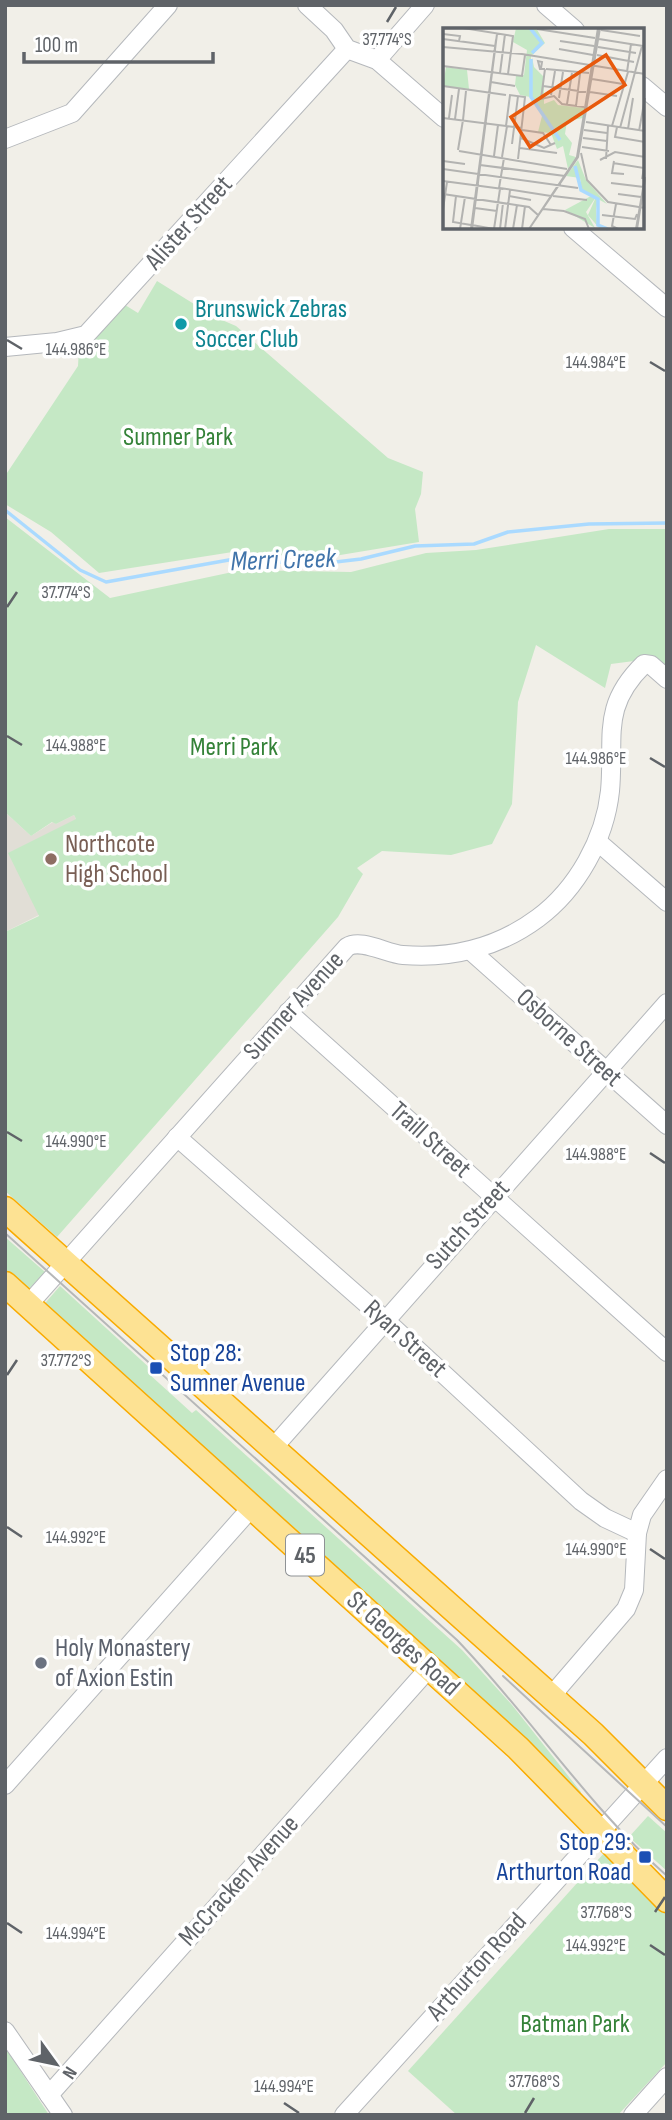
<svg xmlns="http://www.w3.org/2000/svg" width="672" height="2120" font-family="'Sofia Sans Condensed',sans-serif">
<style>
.education{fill:#e1ded6}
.green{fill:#c5e8c5}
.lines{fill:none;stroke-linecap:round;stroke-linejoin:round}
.stream{stroke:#aadaff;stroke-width:3.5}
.minor-casing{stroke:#b5b8bc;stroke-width:20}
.highway-casing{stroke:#f9ab00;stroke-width:27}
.minor{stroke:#fff;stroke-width:18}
.highway{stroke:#fde293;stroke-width:24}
.tram{stroke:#b6b7b8;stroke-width:2}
.ticks{fill:none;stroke:#5f6368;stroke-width:2.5}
.culture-dot{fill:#0f9aa8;stroke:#fff;stroke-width:2.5}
.education-dot{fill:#8d6e63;stroke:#fff;stroke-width:2.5}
.transit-dot{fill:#1a4fb4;stroke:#fff;stroke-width:2.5}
.worship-dot{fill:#6b7280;stroke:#fff;stroke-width:2.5}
.labels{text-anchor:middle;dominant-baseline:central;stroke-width:7;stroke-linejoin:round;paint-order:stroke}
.shield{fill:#fff;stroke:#8f9295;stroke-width:2}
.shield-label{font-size:24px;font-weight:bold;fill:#5f6368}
.street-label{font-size:26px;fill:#5f6368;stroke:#fff}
.culture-label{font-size:26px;fill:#0d838f;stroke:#fff;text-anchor:start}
.park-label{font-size:26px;fill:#348238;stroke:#fff}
.education-label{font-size:26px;fill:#785e54;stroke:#fff;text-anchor:start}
.transit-label{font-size:26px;fill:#164399;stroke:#fff;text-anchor:start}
.worship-label{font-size:26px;fill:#5b616d;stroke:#fff;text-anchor:start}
.water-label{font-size:28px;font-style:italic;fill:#4174aa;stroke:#fff}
.inset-river{fill:none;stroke:#aadaff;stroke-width:3.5}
.inset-road{fill:none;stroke:#b3b3b1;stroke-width:2}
.view{fill:#e8590c;fill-opacity:0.15;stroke:#e8590c;stroke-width:3.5}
.inset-edge{fill:none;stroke:#5f6368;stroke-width:3.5}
.ticks-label{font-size:18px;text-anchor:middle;fill:#5f6368;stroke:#fff;stroke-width:7;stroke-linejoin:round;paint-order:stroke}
</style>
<rect width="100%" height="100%" fill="#f1efe8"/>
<!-- education -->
<path class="education" d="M5 812 31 836 53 822 56 824 74 815 107 881 5 932Z"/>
<!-- green -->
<g class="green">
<path d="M157 281 215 317 236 326 388 458 423 472 421 494 415 509 419 542 316 559 239 551 99 573 51 532 5 504V476L78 366 79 348 91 343 125 305 138 313Z"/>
<path d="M5 517 110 598 242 570 351 572 426 553 476 550 609 529H667V667L657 658 611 664 605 688 536 645 518 702 512 804 492 844 451 855 382 851 357 868 363 874 338 917 57 1237 5 1191V932L39 916 8 853 76 819 74 815 56 824 52 822 31 836 5 812Z"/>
<path d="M5 1237 45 1272 24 1294 5 1277Z"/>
<path d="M60 1286 152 1370 149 1374 192 1413 196 1410 462 1650 512 1705 581 1792 579 1795 40 1309Z"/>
<path d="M648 1816 667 1833V1871L629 1837Z"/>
<path d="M605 1852 667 1910V2062L618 2115H457L408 2071Z"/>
<path d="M5 2047 49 2115H5Z"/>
</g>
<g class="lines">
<!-- stream -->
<path class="stream" d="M5 510 80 570 106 582 240 558 310 565 361 559 415 546 474 544 508 532 589 524 667 523"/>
<defs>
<g id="minor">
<path d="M307 5 334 30 347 49 377 60 444 118"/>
<path d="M546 5 575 30"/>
<path d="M377 60 425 5"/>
<path d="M642 86 667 107"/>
<path d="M5 139 72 113 168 5"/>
<path d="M573 228 667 308"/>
<path d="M5 347 57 342 86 335 347 49"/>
<path d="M598 842 667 902"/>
<path d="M471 951 667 1125"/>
<path d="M288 1012 667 1352"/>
<path d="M177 1137 384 1319 581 1501 605 1518 637 1533"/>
<path d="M28 1305 347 947C361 938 387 954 403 955 452 959 499 947 538 918 577 889 605 839 610 791 615 737 600 707 644 664L651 665 667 679"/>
<path d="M272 1449 667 1003"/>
<path d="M551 1700 559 1687 626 1609 634 1590 637 1533 642 1515 667 1479"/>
<path d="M5 1785 252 1507"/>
<path d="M5 2031 63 2115"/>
<path d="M49 2095 430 1667"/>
<path d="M344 2115 667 1758"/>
<path d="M633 2115 667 2077"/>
</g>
<g id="highway">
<path d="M5 1209 593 1734 667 1808"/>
<path d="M5 1284 518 1748 667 1900"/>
</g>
</defs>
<!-- minor casing -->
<use href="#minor" class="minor-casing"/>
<!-- highway casing -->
<use href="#highway" class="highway-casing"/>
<!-- minor -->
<use href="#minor" class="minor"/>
<!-- highway -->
<use href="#highway" class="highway"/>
<!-- tram -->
<g class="tram">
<path d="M5 1233 457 1640C530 1716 587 1805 667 1876"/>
<path d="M503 1676 667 1827"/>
</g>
</g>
<!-- ticks -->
<path class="ticks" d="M387 22 396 7M7 340 22 349M650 362 665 371M7 607 17 592M7 736 22 745M650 758 665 767M7 1132 22 1141M650 1153 665 1163M7 1375 17 1360M7 1527 22 1537M650 1549 665 1559M655 1912 665 1897M7 1923 22 1933M650 1945 665 1955M284 2103 299 2113M525 2113 534 2098"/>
<!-- markers -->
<circle class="culture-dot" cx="181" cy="324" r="7"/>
<circle class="education-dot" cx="51" cy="859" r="7"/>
<g class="transit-dot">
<rect x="149" y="1361" width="14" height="14" rx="3.5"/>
<rect x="638" y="1850" width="14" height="14" rx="3.5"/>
</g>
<circle class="worship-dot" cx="41" cy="1663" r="7"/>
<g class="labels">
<!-- shield labels -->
<rect class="shield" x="286" y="1534.5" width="38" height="41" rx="5"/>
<g class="shield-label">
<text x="305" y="1555">45</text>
</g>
<!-- street labels -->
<g class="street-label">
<text transform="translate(189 223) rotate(-48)">Alister Street</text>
<text transform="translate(294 1006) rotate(-48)">Sumner Avenue</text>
<text transform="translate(569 1038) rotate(42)">Osborne Street</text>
<text transform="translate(430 1140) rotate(42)">Traill Street</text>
<text transform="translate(468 1225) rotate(-48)">Sutch Street</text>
<text transform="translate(405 1339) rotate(42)">Ryan Street</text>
<text transform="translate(403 1644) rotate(42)">St Georges Road</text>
<text transform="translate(239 1881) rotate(-48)">McCracken Avenue</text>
<text transform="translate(477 1967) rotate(-48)">Arthurton Road</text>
</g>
<!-- culture labels -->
<g class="culture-label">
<text x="195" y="309">Brunswick Zebras<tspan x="195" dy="30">Soccer Club</tspan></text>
</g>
<!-- park labels -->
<g class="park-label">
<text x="178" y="437">Sumner Park</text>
<text x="234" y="747">Merri Park</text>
<text x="575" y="2024">Batman Park</text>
</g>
<!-- education labels -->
<g class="education-label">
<text x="65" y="844">Northcote<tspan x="65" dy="30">High School</tspan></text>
</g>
<!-- transit labels -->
<g class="transit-label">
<text x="170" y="1353">Stop 28:<tspan x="170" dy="30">Sumner Avenue</tspan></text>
<text x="631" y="1842" text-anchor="end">Stop 29:<tspan x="631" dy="30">Arthurton Road</tspan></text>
</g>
<!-- worship labels -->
<g class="worship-label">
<text x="55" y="1648">Holy Monastery<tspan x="55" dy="30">of Axion Estin</tspan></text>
</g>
<!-- water labels -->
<g class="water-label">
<text transform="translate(283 560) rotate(-2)">Merri Creek</text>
</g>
</g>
<!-- overview -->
<g transform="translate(443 28)">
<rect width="201" height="201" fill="#f1efe8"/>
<path d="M73 0H93L102 15 88 28 87 69 77 67 72 57 73 48 81 47 84 22 70 14ZM89 29 91 39 101 49V76L111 72 115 77 141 80 140 90 124 93 122 106 129 115 126 127 133 129 125 141 120 118 114 121 108 105 95 104 100 84 89 69ZM3 39 24 42 26 61 0 58ZM135 132 143 152 164 176 155 171 153 182 154 196 163 201H157L145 187 153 169 143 184 152 200 122 182 148 168 139 163 137 150 123 148Z" fill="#c5e8c5"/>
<path class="inset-river" d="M87 0 99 15 89 25M88 31V69L117 112M132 138 138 162 155 171V197L165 201"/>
<path class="inset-road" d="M20 0 70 8 65 46M94 1 152 10M158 2 197 8M0 6 17 8 16 13M0 11 52 18M156 11 200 18M117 13 151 18M0 19 79 26 202 46M155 19 193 25M116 21 150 27M154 27 191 34M0 38 79 48 82 27M98 40 99 34 95 33 97 41H102M102 41 98 71 111 68 119 76 141 79M103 41 146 45M184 44 188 16M57 45 62 6M149 51 180 56M48 54 72 58M0 58 63 67M100 58 143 64M147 64 174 68M108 67 112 43M116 70 120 44M124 76 129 45M133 78 137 46M0 90 79 100M6 90 9 67M12 91 16 61M20 92 23 63M143 94 202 103M63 98 67 67 82 69 75 131M169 98 185 44M174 99 172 109 202 114M177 100 199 18M185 101 190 70M79 102 100 105 108 117M141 102 164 105M196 103 202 70M78 110 101 120 112 115M140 110 164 113M69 116 75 68M139 119 166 123M77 120 114 125M15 122 20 92M16 123 124 141M138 125 144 152 165 174 202 180M51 128 55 97M59 129 64 98M163 131 165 98M157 132 172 124 202 129M0 133 22 136M171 133 169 145 181 146M170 135 201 140 199 151M37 137 122 148M0 141 135 160M0 153 60 161M168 155 201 159M56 160 61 130M57 160 108 168M0 166 86 179 95 187M175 166 198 169M13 168 10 194 28 197M66 168 88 172M110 168 144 172M173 176 169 198 175 201M32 180 54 183M0 181 4 154M100 181 121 183M121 183 142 191 146 201M159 187 192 191 194 186M29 197 51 201M17 201 22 169M28 201 53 12M29 201 54 6M51 201 57 161M57 201 60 175M62 201 67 162M70 201 74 177M79 201 82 178M86 201 134 129 155 0M86 201 135 129 157 0M193 201 202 149M194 201 202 151"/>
<path class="view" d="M163 27 182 57 87 119 68 89Z"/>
<rect width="201" height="201" class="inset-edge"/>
</g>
<g class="ticks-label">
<text x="387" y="45">37.774°S</text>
<text x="76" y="355">144.986°E</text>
<text x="596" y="368">144.984°E</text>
<text x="66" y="598">37.774°S</text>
<text x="76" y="751">144.988°E</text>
<text x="596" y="764">144.986°E</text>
<text x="76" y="1147">144.990°E</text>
<text x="596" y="1160">144.988°E</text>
<text x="66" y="1366">37.772°S</text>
<text x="76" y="1543">144.992°E</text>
<text x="596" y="1555">144.990°E</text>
<text x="606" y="1918">37.768°S</text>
<text x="76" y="1939">144.994°E</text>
<text x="596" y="1951">144.992°E</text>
<text x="534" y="2087">37.768°S</text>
<text x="284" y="2092">144.994°E</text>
</g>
<!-- border -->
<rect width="672" height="2120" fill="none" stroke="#5f6368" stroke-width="14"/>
<!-- north arrow -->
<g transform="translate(56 2064) rotate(123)" stroke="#ffffff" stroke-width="5" paint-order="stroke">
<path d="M0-5L12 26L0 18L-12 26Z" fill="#5f6368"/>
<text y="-10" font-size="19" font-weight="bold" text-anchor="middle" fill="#5f6368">N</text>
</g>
<!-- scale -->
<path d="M24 52v10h189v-10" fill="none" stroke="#5f6368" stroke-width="3.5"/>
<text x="35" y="52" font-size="21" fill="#5f6368" stroke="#ffffff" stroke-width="5" paint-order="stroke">100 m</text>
</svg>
